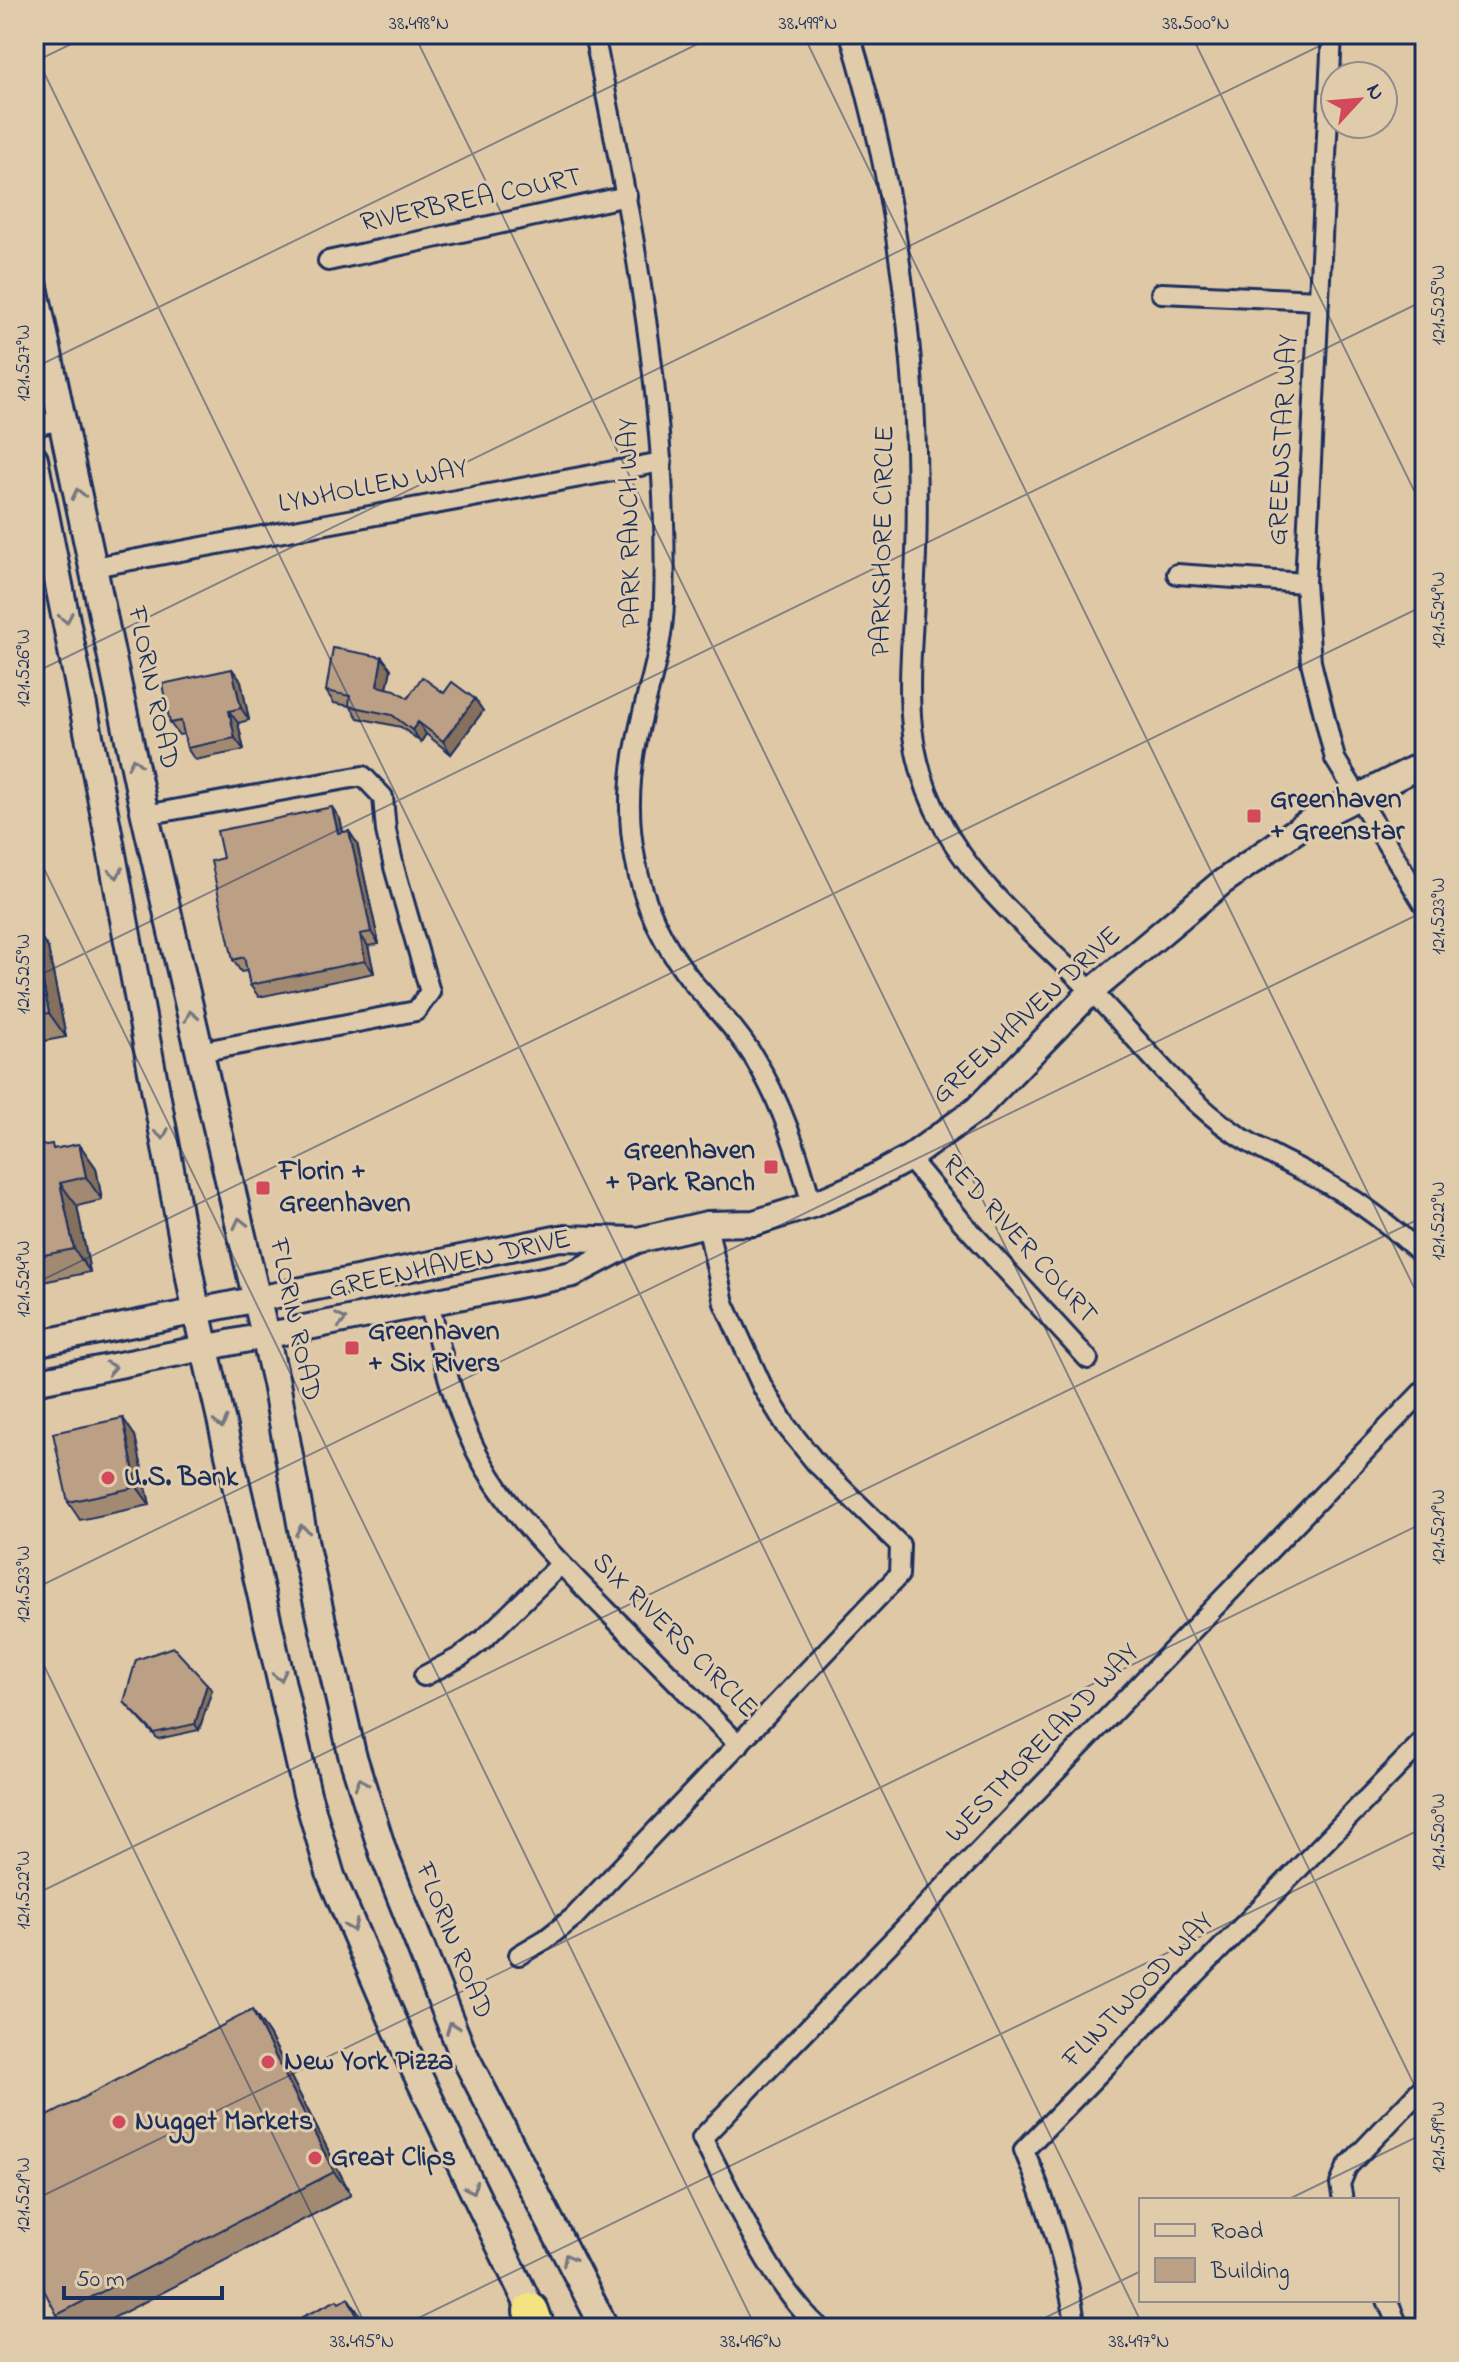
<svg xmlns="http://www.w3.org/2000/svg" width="1459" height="2362" font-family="'Indie Flower',sans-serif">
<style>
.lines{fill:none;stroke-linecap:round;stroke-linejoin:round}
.minor-casing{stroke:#1b2f5e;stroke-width:24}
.tertiary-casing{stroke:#1b2f5e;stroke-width:30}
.secondary-casing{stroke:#1b2f5e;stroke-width:32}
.motorway-casing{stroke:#1b2f5e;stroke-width:40}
.minor{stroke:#e0ccab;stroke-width:18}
.tertiary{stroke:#e0ccab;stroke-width:24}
.secondary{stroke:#e0ccab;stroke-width:26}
.motorway{stroke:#f5e382;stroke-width:34}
.wall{fill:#a28a72;stroke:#1b2f5e;stroke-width:2}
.shaded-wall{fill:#84705d;stroke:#1b2f5e;stroke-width:2}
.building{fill:#bca085;stroke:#1b2f5e;stroke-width:2}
.oneway{stroke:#747681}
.ticks{fill:none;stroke:#1b2f5e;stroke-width:2;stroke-opacity:0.45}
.poi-dot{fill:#d1495b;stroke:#e0ccab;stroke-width:3}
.labels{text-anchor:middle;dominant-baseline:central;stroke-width:6;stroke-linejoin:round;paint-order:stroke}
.street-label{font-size:28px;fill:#1b2f5e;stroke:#e0ccab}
.poi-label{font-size:28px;font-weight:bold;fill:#1b2f5e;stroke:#e0ccab;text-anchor:start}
.neatline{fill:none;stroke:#1b2f5e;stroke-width:3}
.ticks-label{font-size:20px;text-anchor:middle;fill:#1b2f5e}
</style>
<rect width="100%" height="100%" fill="#dfc8a5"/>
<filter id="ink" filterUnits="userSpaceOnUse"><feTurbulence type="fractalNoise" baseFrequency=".0125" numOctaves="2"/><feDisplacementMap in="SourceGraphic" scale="16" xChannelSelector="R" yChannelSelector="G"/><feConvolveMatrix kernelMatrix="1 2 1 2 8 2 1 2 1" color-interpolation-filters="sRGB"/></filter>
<g filter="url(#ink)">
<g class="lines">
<defs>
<g id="minor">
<path d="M594 34C632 223 670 408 664 602 663 649 647 690 638 735 629 775 627 817 635 858 643 904 665 948 695 985 715 1008 737 1030 753 1056 782 1103 798 1153 812 1205"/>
<path d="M850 34C886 152 906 278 914 401 917 460 918 519 915 577 912 669 896 741 944 827 979 891 1045 943 1095 995 1141 1042 1181 1097 1236 1134 1264 1153 1296 1166 1326 1183 1362 1203 1395 1229 1425 1257"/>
<path d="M1332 34 1305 583 1311 662 1335 759 1425 906"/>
<path d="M328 261 627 196"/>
<path d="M1161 293 1319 300"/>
<path d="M34 426 62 420"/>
<path d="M94 567 662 462"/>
<path d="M1177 574 1305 583"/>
<path d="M145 815 363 776 383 797 386 831 394 867 430 992 416 1011 199 1052"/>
<path d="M909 1158 963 1223 1088 1359"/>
<path d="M429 1302C441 1351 452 1401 474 1447 506 1511 557 1560 607 1611 651 1656 695 1700 739 1745"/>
<path d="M424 1676 460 1657 485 1638 561 1564"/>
<path d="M519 1955 546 1939 574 1917 899 1575 900 1545 816 1463 787 1427 763 1388 724 1303 707 1224"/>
<path d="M1343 2200 1340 2184 1347 2167 1425 2085"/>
<path d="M1387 2300 1399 2328"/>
<path d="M820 2328C771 2286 733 2196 702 2138L1425 1389"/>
<path d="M1076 2328C1067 2265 1049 2209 1024 2150L1425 1739"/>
</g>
<g id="tertiary">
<path d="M34 1344 560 1238 638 1240 707 1224 754 1223 812 1205 863 1183 909 1158 977 1109 1092 991 1221 883 1307 823 1425 763"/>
<path d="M34 1382 573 1274 635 1241"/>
</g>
<g id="secondary">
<path d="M34 287 145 815 276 1383 306 1551 352 1754 383 1852 461 2049 605 2328"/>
<path d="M34 459 107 827 196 1310 307 1794 331 1876 372 1972 408 2055 539 2326"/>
</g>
<path id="motorway" d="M531 2311 537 2328"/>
</defs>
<!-- minor casing -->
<use href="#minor" class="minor-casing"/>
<!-- tertiary casing -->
<use href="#tertiary" class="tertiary-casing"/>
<!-- secondary casing -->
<use href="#secondary" class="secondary-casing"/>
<!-- motorway casing -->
<use href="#motorway" class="motorway-casing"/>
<!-- minor -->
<use href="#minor" class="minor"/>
<!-- tertiary -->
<use href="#tertiary" class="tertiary"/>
<!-- secondary -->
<use href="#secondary" class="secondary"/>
<!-- motorway -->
<use href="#motorway" class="motorway"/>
</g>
<!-- wall -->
<g class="wall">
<path d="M382 657 391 669 387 688 408 698 444 693 475 699 483 711 451 754 426 734 421 742 401 727 358 718 350 706 334 703 326 691Z"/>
<path d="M232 669 241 681 249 720 238 723 244 750 195 760 187 748 184 734 179 735 170 723Z"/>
<path d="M340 819 343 832 357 843 379 944 368 946 374 973 259 997 250 985 247 971 241 972 233 960 223 858Z"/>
<path d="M34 928 48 948 66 1037 34 1043Z"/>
<path d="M79 1144 96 1168 102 1200 77 1206 90 1272 34 1284V1147L55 1149Z"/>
<path d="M135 1436 150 1505 80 1520 68 1502Z"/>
<path d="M212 1690 199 1730 158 1739 124 1702Z"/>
<path d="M252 2010 269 2034 351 2195 94 2328H65L57 2315Z"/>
</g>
<!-- shaded-wall -->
<g class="shaded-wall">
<path d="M382 657 391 669 385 698 377 686Z"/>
<path d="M232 669 241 681 249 720 241 708Z"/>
<path d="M475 699 483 711 451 754 443 741Z"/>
<path d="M229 711 238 723 244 750 235 738Z"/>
<path d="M418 722 426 734 421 742 412 730Z"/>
<path d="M332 807 340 819 346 845 338 833Z"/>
<path d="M349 831 357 843 379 944 371 932Z"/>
<path d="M34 928 48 948 66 1037 49 1013 34 937Z"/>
<path d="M360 934 368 946 374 973 365 961Z"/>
<path d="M79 1144 96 1168 102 1200 86 1177Z"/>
<path d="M60 1183 77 1206 90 1272 74 1249Z"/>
<path d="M123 1418 135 1436 150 1505 137 1487Z"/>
<path d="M207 1684 212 1690 199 1730 195 1724Z"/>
<path d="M252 2010 269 2034 351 2195 334 2172Z"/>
<path d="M348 2298 365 2322 368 2328H363Z"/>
</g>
<!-- building -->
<g class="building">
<path d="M333 648 382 657 377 686 395 690 408 698 422 677 444 693 452 682 475 699 443 741 418 722 412 730 392 715 349 706 350 696 326 691Z"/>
<path d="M232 669 241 708 229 711 235 738 187 748 181 721 170 723 162 684Z"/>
<path d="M332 807 338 833 349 831 363 893 371 932 360 934 365 961 250 985 244 957 233 960 211 861 223 858 217 831Z"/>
<path d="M34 937 49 1013 34 1016Z"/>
<path d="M52 1144 53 1149 79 1144 86 1177 60 1183 74 1249 34 1257V1147Z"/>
<path d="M123 1418 137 1487 68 1502 53 1433Z"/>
<path d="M173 1647 207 1684 195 1724 154 1733 124 1702 136 1660Z"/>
<path d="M252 2010 334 2172 57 2315 34 2271V2123Z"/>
<path d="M348 2298 363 2328H296L306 2323 302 2317 337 2300 339 2303Z"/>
</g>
<!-- one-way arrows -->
<defs><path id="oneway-chevron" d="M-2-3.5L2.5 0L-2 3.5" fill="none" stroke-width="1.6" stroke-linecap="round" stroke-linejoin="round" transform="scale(2)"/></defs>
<g class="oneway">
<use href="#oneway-chevron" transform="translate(78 494) rotate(-103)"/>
<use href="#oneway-chevron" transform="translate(66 618) rotate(79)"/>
<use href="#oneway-chevron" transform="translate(134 763) rotate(-102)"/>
<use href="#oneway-chevron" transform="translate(116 873) rotate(80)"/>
<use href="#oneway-chevron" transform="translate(191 1016) rotate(-102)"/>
<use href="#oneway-chevron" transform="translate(162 1134) rotate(79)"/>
<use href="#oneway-chevron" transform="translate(240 1223) rotate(-103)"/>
<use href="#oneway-chevron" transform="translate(341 1320) rotate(-11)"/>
<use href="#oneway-chevron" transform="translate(111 1368) rotate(-11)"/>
<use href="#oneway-chevron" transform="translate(221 1423) rotate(77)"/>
<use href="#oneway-chevron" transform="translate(302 1530) rotate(-100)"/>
<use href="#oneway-chevron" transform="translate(280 1676) rotate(77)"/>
<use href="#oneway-chevron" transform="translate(361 1783) rotate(-107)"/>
<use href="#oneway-chevron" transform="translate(352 1926) rotate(67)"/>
<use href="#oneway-chevron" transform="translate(452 2027) rotate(-111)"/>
<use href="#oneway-chevron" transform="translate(472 2188) rotate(64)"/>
<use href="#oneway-chevron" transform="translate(568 2259) rotate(-118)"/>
</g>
</g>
<!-- ticks -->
<path class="ticks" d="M414 34 1425 2107M803 34 1425 1310M1191 34 1425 513M34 52 1144 2328M34 62 92 34M34 368 718 34M34 673 1344 34M34 848 756 2328M34 978 1425 300M34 1284 1425 605M34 1589 1425 911M34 1645 367 2328M34 1895 1425 1216M34 2200 1425 1522M1287 2200 1425 2133M398 2328 1425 1827M1024 2328 1141 2271"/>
<!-- markers -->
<g class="poi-dot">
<rect x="1246" y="808" width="16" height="16" rx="4"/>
<rect x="763" y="1159" width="16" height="16" rx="4"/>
<rect x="255" y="1180" width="16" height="16" rx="4"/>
<rect x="344" y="1340" width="16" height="16" rx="4"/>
<circle cx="108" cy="1478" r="8"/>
<circle cx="268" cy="2062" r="8"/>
<circle cx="119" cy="2122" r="8"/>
<circle cx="315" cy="2158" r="8"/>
</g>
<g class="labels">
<!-- street labels -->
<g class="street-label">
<text transform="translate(471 201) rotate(-12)">RIVERBREA COURT</text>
<text transform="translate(1284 440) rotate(-87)">GREENSTAR WAY</text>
<text transform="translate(373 487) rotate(-11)">LYNHOLLEN WAY</text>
<text transform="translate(631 523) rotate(-91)">PARK RANCH WAY</text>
<text transform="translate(884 541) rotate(-89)">PARKSHORE CIRCLE</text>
<text transform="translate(152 688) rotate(78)">FLORIN ROAD</text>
<text transform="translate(1027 1016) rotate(-43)">GREENHAVEN DRIVE</text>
<text transform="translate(1019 1240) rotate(48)">RED RIVER COURT</text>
<text transform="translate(450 1265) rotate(-12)">GREENHAVEN DRIVE</text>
<text transform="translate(294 1320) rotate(78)">FLORIN ROAD</text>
<text transform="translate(674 1636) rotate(45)">SIX RIVERS CIRCLE</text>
<text transform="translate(1043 1744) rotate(-46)">WESTMORELAND WAY</text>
<text transform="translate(453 1941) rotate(68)">FLORIN ROAD</text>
<text transform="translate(1139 1991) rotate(-46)">FLINTWOOD WAY</text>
</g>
<!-- poi labels -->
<g class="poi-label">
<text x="1270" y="800">Greenhaven<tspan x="1270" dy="32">+ Greenstar</tspan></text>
<text x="755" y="1151" text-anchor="end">Greenhaven<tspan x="755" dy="32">+ Park Ranch</tspan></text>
<text x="279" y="1172">Florin +<tspan x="279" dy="32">Greenhaven</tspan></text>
<text x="368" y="1332">Greenhaven<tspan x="368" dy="32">+ Six Rivers</tspan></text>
<text x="124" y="1478">U.S. Bank</text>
<text x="284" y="2062">New York Pizza</text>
<text x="135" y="2122">Nugget Markets</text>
<text x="331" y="2158">Great Clips</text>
</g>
</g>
<!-- margin -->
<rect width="1459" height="2362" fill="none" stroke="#e0ccab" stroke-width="88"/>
<!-- legend -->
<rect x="1139" y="2198" width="260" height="104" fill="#e0ccab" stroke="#918d8c" stroke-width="2"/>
<rect x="1155" y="2224" width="40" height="12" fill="#e0ccab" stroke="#918d8c" stroke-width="2"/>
<text x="1211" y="2238" font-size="24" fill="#1b2f5e">Road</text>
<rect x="1155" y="2258" width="40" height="24" fill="#bca085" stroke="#918d8c" stroke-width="2"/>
<text x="1211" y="2278" font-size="24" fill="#1b2f5e">Building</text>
<!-- north arrow -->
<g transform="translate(1359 100) rotate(64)"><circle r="38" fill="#e0ccab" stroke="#918d8c" stroke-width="2"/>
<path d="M0-6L14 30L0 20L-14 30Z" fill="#d1495b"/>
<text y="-12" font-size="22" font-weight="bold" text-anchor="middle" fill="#1b2f5e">N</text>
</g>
<!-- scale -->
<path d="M64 2286v12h158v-12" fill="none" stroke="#1b2f5e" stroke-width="4"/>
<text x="76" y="2286" font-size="24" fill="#1b2f5e" stroke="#e0ccab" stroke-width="6" paint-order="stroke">50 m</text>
<rect x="44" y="44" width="1371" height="2274" class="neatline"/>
<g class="ticks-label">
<text x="419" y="29">38.498°N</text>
<text x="808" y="29">38.499°N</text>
<text x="1196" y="29">38.500°N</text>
<text transform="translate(1437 305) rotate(-90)" y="7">121.525°W</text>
<text transform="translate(22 363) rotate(-90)" y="7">121.527°W</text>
<text transform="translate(1437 610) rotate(-90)" y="7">121.524°W</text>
<text transform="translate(22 668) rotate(-90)" y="7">121.526°W</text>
<text transform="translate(1437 916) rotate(-90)" y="7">121.523°W</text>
<text transform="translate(22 974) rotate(-90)" y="7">121.525°W</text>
<text transform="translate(1437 1221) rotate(-90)" y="7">121.522°W</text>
<text transform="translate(22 1279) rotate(-90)" y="7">121.524°W</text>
<text transform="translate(1437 1527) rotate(-90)" y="7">121.521°W</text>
<text transform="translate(22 1584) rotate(-90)" y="7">121.523°W</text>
<text transform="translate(1437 1832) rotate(-90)" y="7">121.520°W</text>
<text transform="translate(22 1890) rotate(-90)" y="7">121.522°W</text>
<text transform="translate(1437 2137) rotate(-90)" y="7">121.519°W</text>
<text transform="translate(22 2195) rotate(-90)" y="7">121.521°W</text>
<text x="362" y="2347">38.495°N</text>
<text x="751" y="2347">38.496°N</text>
<text x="1139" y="2347">38.497°N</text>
</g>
</svg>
